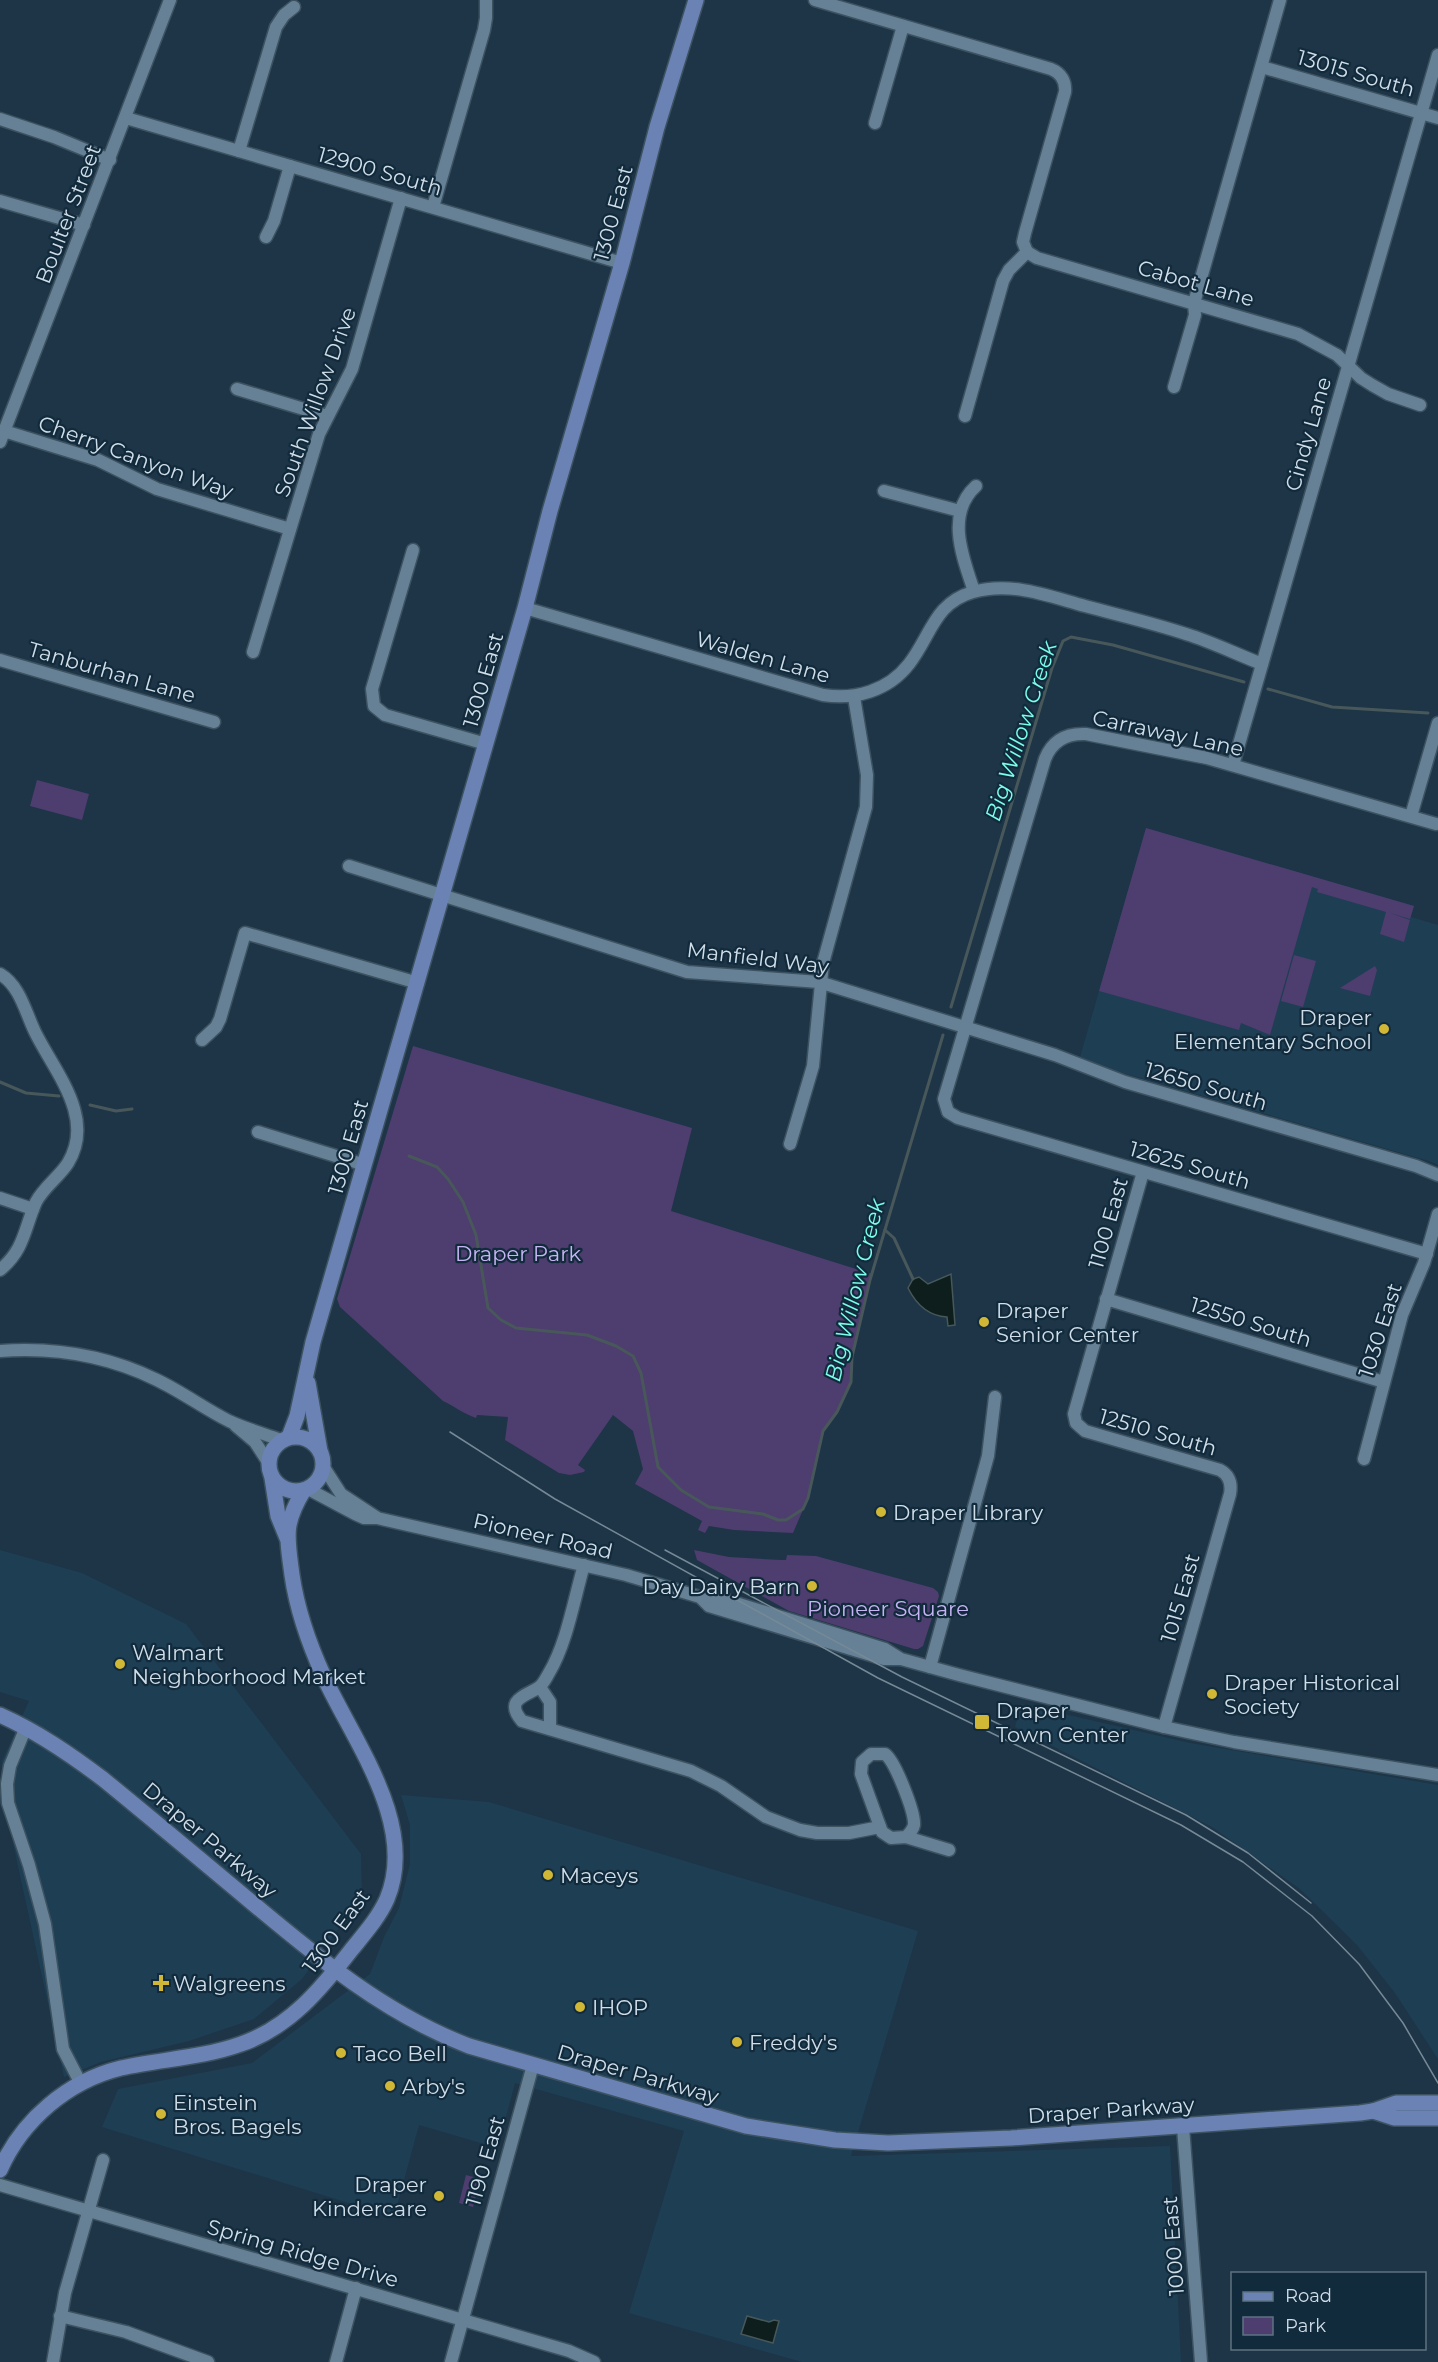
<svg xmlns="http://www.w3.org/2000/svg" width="1438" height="2362" font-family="Montserrat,sans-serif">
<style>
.built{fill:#1e3e54}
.green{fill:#4e3d6f}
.water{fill:#0d1e1c;stroke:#48585a;stroke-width:1.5}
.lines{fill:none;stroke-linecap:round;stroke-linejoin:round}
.stream{stroke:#48585a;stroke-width:3}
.minor-casing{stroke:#3d5261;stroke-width:15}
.major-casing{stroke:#3d5261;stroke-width:18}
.minor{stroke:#668195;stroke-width:12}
.major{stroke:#6b83b4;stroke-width:15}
.tram{stroke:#768997;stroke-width:1.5}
.poi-dot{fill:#d1b736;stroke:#122b3c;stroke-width:2}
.labels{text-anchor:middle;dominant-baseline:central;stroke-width:4.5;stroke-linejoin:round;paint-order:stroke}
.street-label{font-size:21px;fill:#d0dee9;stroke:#122b3c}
.poi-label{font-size:21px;fill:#d0dee9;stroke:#122b3c;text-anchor:start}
.park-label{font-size:21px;fill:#c7b4f3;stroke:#122b3c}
.water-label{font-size:22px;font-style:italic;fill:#7bfeec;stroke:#122b3c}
</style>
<rect width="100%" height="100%" fill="#1d3546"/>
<!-- built -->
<g class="built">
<path d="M1146 828 1414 906 1411 917 1438 925V1165L1429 1161 1116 1071 1080 1057Z"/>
<path d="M0 1550 82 1573 186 1624 361 1854 362 1896 302 1979 254 2019 189 2041 101 2062 64 2077 6 1811 2 1761 29 1701 0 1692Z"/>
<path d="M1021 1704 1190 1743 1438 1785V2059L1395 1993 1357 1945 1300 1889 1212 1827 1015 1727Z"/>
<path d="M401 1795 489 1802 918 1931 851 2156 1170 2146 1181 2362H802L629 2313 684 2131 515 2083 498 2148 419 2125 394 2217 102 2127 118 2089 252 2063 370 1974 384 1937 399 1908 410 1864V1825Z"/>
</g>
<!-- green -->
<g class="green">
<path d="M37 780 89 794 82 820 30 806Z"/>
<path d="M1146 828 1414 906 1410 919 1390 913 1410 920 1404 942 1380 934 1386 912 1317 892 1318 889 1312 887 1270 1035 1241 1023 1239 1030 1099 991Z"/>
<path d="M1294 955 1316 961 1303 1007 1281 1001Z"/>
<path d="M1375 966 1377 970 1370 996 1340 988Z"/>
<path d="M413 1046 692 1128 671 1211 872 1274 852 1357 851 1382 837 1412 823 1431 808 1498 793 1533 734 1530 709 1526 705 1533 698 1530 702 1521 635 1484 643 1469 633 1431 613 1415 578 1465 585 1470 584 1472 570 1475 559 1473 505 1440 508 1417 477 1415 476 1418C464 1414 454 1406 443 1401L340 1307 337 1299Z"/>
<path d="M694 1550 729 1557 781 1560H786L787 1555 816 1556 933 1588 938 1592 939 1596 923 1646 918 1649H914L789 1611 697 1560Z"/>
<path d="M466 2175 481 2179 473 2207 459 2203Z"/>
</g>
<!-- water -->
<g class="water">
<path d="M951 1274 955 1325 948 1326 947 1317C929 1316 916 1304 908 1288L913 1279 919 1277 928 1284Z"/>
<path d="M747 2316 769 2322 774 2320 779 2321 773 2343 741 2334Z"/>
</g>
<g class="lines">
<!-- stream -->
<g class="stream">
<path d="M1268 689 1332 707 1428 713"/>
<path d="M951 1007 1052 668 1063 641 1071 637 1113 645 1244 682"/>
<path d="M0 1082 26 1093 59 1096"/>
<path d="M90 1105 116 1111 132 1109"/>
<path d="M409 1156 437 1167 448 1179 463 1202 476 1235 488 1308 501 1320 516 1328 587 1335 616 1346 633 1356 641 1373 658 1467 681 1490 709 1507 763 1514 778 1520H786L803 1509 808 1498 823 1431 837 1412 851 1382 852 1357 870 1280 943 1035"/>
<path d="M885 1230 894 1238 913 1279"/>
</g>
<defs>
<g id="minor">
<path d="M815 0 1051 69C1061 73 1066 81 1065 92L1025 233 1023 242 1027 252"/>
<path d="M1262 67 1438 118"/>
<path d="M126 118 622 263"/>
<path d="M0 119 54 137 110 160"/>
<path d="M875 123 903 26"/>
<path d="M239 151 276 27 284 15 294 7"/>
<path d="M0 201 84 225"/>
<path d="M433 207 484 30 486 18V0"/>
<path d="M266 237 274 221 290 166"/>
<path d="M1027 252 1037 258 1298 334 1337 355 1361 378 1372 385 1388 394 1420 405"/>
<path d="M1174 387 1195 315 1194 303 1280 0"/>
<path d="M237 389 327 416"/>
<path d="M965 416 1003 281 1009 270 1027 252"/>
<path d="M4 431 98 460 157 489 290 529"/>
<path d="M0 442 170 0"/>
<path d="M884 491 960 511"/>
<path d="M413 550 372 689 374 706 385 715 486 744"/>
<path d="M974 591C963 558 945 514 976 486"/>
<path d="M525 608 823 695C855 700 888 691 909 664 931 636 934 603 973 592 1011 581 1048 596 1085 606 1118 615 1153 623 1186 634 1212 642 1236 654 1262 664"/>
<path d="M253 652 319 434 352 369 401 198"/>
<path d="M0 660 214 722"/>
<path d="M1233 765 1438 55"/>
<path d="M1411 816 1438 723"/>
<path d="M349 866 687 972 819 982 1055 1055 1125 1082 1416 1166 1438 1175"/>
<path d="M0 974C20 986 25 1011 35 1032 54 1071 96 1117 68 1163 59 1177 44 1187 36 1202 24 1229 25 1249 0 1270"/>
<path d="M202 1040 216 1027 220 1019 245 933 418 983"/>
<path d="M258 1132 365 1165"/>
<path d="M790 1144 813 1066 823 963 866 807 867 775 854 697"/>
<path d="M1143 1172 1074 1414 1076 1423 1085 1431 1220 1470C1229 1475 1232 1483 1230 1494L1164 1727"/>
<path d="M0 1198 33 1209"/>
<path d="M1427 1254 958 1118 948 1112 944 1099 1045 759C1052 741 1066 733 1086 734L1207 758 1436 824"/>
<path d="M1106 1299 1384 1382"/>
<path d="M0 1351C55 1347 108 1356 157 1380 182 1392 205 1409 229 1421 246 1429 265 1434 281 1440"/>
<path d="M236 1426 255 1442 268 1462"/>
<path d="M1364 1459 1402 1315 1424 1263 1438 1214"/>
<path d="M323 1466 341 1494 376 1517"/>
<path d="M308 1489 355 1514 364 1518H377L626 1575 700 1597 709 1606 884 1659H900"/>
<path d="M584 1565C574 1599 567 1643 549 1673 546 1678 543 1685 538 1688 525 1696 504 1700 522 1721L691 1771 721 1786 766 1817 800 1830 817 1833H849L880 1827"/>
<path d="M700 1597 713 1596 885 1649 901 1659 959 1675 1164 1727 1234 1742 1438 1775"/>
<path d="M930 1667 988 1456 995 1397"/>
<path d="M540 1687 550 1702V1729"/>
<path d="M26 1727 10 1766 7 1784 8 1803 29 1865 45 1924 63 2049 81 2084"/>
<path d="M906 1837C909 1834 913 1830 914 1825 915 1812 895 1761 885 1754H871L862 1762 861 1774 882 1832 891 1838 906 1837 949 1850"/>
<path d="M1183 2127 1201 2362"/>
<path d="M0 2185 569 2351 594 2362"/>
<path d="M60 2316 126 2332 208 2362"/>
<path d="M53 2362 65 2293 103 2160"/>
<path d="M336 2362 356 2288"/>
<path d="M451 2362 533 2065"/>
</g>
<g id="major">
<path d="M308 1383 320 1451"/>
<circle cx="296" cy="1464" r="27"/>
<path d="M289 1437 297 1416 313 1342 525 608 550 511 622 263 657 127 696 0"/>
<path d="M272 1478 278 1516 287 1538"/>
<path d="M0 1715C38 1732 70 1754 103 1779 152 1819 201 1860 250 1901 318 1958 385 2014 469 2046L746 2126 835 2140 888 2143 1011 2138 1360 2113 1373 2111 1396 2103H1438"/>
<path d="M1373 2111 1394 2118H1438"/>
<path d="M0 2170C22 2120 68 2081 121 2068 161 2059 202 2058 241 2044 290 2027 321 1989 352 1949 365 1933 379 1917 387 1899 418 1825 354 1742 324 1677 309 1644 297 1610 292 1575 287 1537 283 1524 304 1490"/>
</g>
</defs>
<!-- minor casing -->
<use href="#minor" class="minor-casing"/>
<!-- major casing -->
<use href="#major" class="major-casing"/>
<!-- minor -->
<use href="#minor" class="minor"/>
<!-- major -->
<use href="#major" class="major"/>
<!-- tram -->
<g class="tram">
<path d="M450 1432 555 1499 878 1678 1181 1825 1243 1862 1312 1916 1359 1964 1403 2023 1438 2083"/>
<path d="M665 1550 902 1677 1186 1815 1248 1853 1311 1903"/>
</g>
</g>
<!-- markers -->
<g class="poi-dot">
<circle cx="1384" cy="1029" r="6"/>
<circle cx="984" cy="1322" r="6"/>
<circle cx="881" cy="1512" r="6"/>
<circle cx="812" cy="1586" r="6"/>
<circle cx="120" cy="1664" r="6"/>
<circle cx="1212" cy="1694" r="6"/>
<rect x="974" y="1714" width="16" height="16" rx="3"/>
<circle cx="548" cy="1875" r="6"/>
<path d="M158 1974h6v6h6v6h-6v6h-6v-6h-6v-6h6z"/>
<circle cx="580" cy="2007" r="6"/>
<circle cx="737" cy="2042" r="6"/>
<circle cx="341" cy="2053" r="6"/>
<circle cx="390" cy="2086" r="6"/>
<circle cx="161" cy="2114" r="6"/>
<circle cx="439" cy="2196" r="6"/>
</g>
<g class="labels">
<!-- street labels -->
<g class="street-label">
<text transform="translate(1356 73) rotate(16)">13015 South</text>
<text transform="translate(380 171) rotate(16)">12900 South</text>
<text transform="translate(613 213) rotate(-75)">1300 East</text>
<text transform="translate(68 214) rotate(-69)">Boulter Street</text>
<text transform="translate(1196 283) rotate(16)">Cabot Lane</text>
<text transform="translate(315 402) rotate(-70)">South Willow Drive</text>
<text transform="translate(1308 434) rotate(-74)">Cindy Lane</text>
<text transform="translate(136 457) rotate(20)">Cherry Canyon Way</text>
<text transform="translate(763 657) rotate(16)">Walden Lane</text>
<text transform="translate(112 672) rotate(16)">Tanburhan Lane</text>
<text transform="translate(483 680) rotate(-74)">1300 East</text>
<text transform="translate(1168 733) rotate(12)">Carraway Lane</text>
<text transform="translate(758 958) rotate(7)">Manfield Way</text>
<text transform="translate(1206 1086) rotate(16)">12650 South</text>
<text transform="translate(348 1147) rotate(-74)">1300 East</text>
<text transform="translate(1190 1165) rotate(16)">12625 South</text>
<text transform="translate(1108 1223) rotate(-74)">1100 East</text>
<text transform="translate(1251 1322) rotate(17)">12550 South</text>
<text transform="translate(1380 1330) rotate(-72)">1030 East</text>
<text transform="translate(1158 1432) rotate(16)">12510 South</text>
<text transform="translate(543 1536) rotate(13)">Pioneer Road</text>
<text transform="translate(1180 1598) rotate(-74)">1015 East</text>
<text transform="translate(210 1840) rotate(40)">Draper Parkway</text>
<text transform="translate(336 1931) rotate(-54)">1300 East</text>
<text transform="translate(638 2074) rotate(16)">Draper Parkway</text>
<text transform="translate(1111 2110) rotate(-4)">Draper Parkway</text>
<text transform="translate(485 2161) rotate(-74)">1190 East</text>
<text transform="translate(1173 2246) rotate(-94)">1000 East</text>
<text transform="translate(303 2253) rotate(16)">Spring Ridge Drive</text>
</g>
<!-- poi labels -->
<g class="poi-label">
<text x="1372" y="1017" text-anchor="end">Draper<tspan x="1372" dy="24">Elementary School</tspan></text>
<text x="996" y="1310">Draper<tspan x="996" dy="24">Senior Center</tspan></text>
<text x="893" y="1512">Draper Library</text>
<text x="800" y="1586" text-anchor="end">Day Dairy Barn</text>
<text x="132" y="1652">Walmart<tspan x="132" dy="24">Neighborhood Market</tspan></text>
<text x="1224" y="1682">Draper Historical<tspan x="1224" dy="24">Society</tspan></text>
<text x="996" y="1710">Draper<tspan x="996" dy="24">Town Center</tspan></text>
<text x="560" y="1875">Maceys</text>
<text x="173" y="1983">Walgreens</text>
<text x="592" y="2007">IHOP</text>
<text x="749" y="2042">Freddy's</text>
<text x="353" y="2053">Taco Bell</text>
<text x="402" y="2086">Arby's</text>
<text x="173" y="2102">Einstein<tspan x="173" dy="24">Bros. Bagels</tspan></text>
<text x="427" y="2184" text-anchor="end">Draper<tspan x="427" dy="24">Kindercare</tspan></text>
</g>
<!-- park labels -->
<g class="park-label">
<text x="518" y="1253">Draper Park</text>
<text x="888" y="1608">Pioneer Square</text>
</g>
<!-- water labels -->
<g class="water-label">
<text transform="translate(1021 731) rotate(-72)">Big Willow Creek</text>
<text transform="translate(855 1290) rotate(-76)">Big Willow Creek</text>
</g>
</g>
<!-- legend -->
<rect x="1231" y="2272" width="195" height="78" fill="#122b3c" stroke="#5e7381" stroke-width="1.5"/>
<rect x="1243" y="2292" width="30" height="9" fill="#6b83b4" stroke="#5e7381" stroke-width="1.5"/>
<text x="1285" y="2302" font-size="18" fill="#d0dee9">Road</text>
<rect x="1243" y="2317" width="30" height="18" fill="#4e3d6f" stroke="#5e7381" stroke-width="1.5"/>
<text x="1285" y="2332" font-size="18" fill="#d0dee9">Park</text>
</svg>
